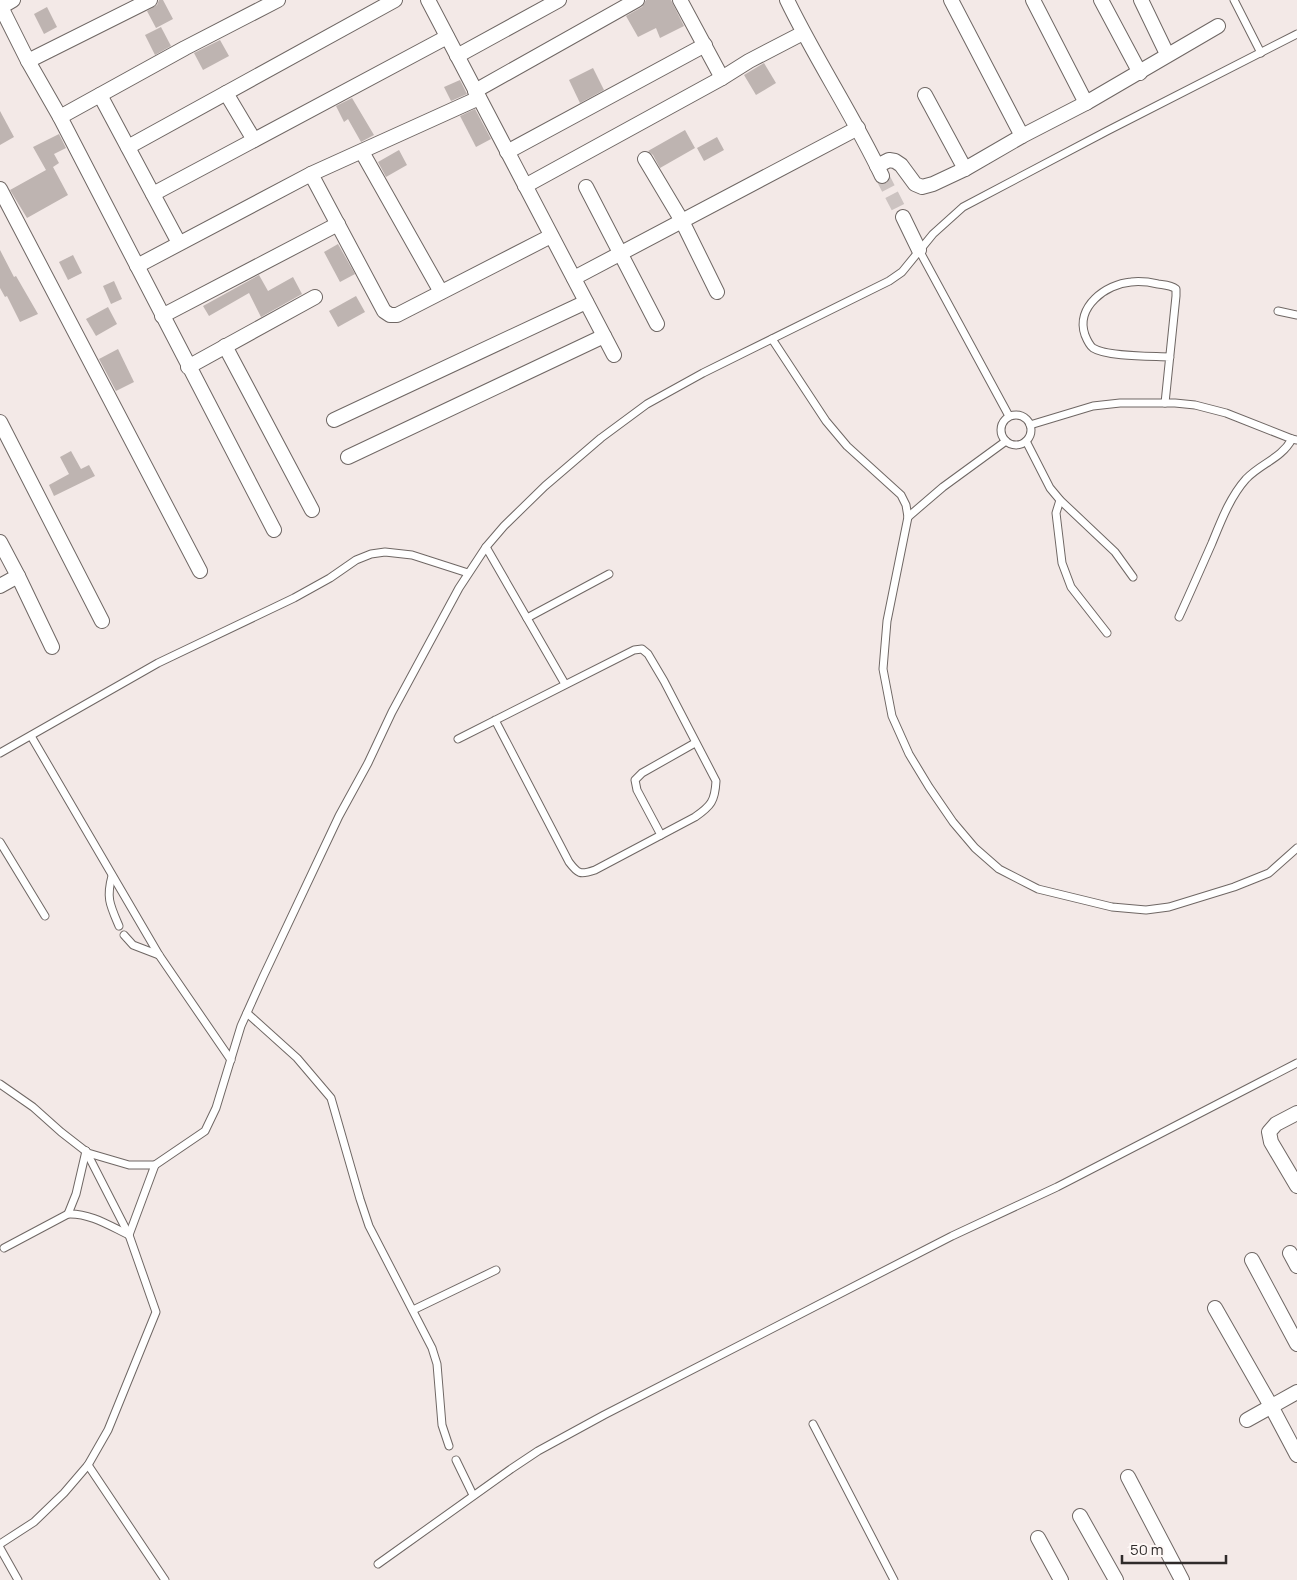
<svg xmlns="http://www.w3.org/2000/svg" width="1297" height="1580" font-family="Manrope,sans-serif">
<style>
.building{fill:#beb4b1}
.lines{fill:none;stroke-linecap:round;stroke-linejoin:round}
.minor-tunnel{stroke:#ccc3c1;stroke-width:14;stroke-dasharray:14 7;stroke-linecap:butt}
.service-casing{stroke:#6f6764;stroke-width:9}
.minor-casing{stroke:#6f6764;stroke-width:16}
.service{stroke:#fff;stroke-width:7}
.minor{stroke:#fff;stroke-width:14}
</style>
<rect width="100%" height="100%" fill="#f3e9e7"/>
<!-- building -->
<g class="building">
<path d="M159 0H163L173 19 156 28 147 11 157 5Z"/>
<path d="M646 0H671L684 26 660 38 656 28 638 37 626 16 642 7Z"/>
<path d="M47 7 57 27 44 34 34 14Z"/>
<path d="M161 27 171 46 155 55 145 35Z"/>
<path d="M220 40 229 56 203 70 194 53Z"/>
<path d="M764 63 776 83 756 95 744 75Z"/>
<path d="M593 68 604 90 580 103 569 80Z"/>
<path d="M460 80 467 94 451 101 444 87Z"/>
<path d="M352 98 374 135 361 142 348 119 344 122 336 106Z"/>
<path d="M475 109 491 139 476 147 460 116Z"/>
<path d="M0 111 14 137 0 145Z"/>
<path d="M685 130 695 148 660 168 653 155 648 151Z"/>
<path d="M59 134 66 148 54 154 59 163 53 167 68 195 27 218 10 190 46 170 33 147Z"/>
<path d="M717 137 724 150 704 161 697 148Z"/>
<path d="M399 150 407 165 386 177 378 162Z"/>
<path d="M338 244 355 274 340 282 324 252Z"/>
<path d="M0 250 14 277 16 276 38 314 20 322 7 296 5 297 0 288Z"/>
<path d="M73 255 82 273 68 280 59 262Z"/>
<path d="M259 275 268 291 293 277 302 294 261 317 249 293 209 316 203 306Z"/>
<path d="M114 281 122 299 111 304 103 286Z"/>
<path d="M356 296 365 312 338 327 329 311Z"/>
<path d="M108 307 117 324 96 336 86 319Z"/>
<path d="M118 349 134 382 116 391 99 359Z"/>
<path d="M71 451 81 469 89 465 95 476 54 496 49 485 69 474 60 457Z"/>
</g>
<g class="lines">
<!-- minor-tunnel -->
<path class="minor-tunnel" d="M882 176 903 217"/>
<defs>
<g id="service">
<path d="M1234 0 1261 53"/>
<path d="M919 250 1009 416"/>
<path d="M1278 311 1297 315"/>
<path d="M772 339 826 421 847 446 901 495 906 505 908 517 887 621 883 669 892 716 909 754 929 787 953 822 975 848 999 869 1038 889 1112 907 1146 910 1169 907 1234 887 1269 873 1297 848"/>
<path d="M1165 403 1176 296V289C1171 285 1165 285 1158 284 1149 282 1140 281 1131 282 1106 284 1075 307 1085 335 1087 340 1089 345 1093 348 1107 357 1153 356 1170 357"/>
<circle cx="1016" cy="430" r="15"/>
<path d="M1030 425 1093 406 1120 403H1175L1195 405 1226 413 1292 439 1297 440"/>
<path d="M1026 441 1050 488 1060 500 1115 552 1133 577"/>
<path d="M1060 500 1056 513 1062 563 1071 587 1107 633"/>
<path d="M908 517 943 487 1006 441"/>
<path d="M486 547 565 684"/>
<path d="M1179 617C1190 593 1201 568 1212 543 1221 521 1230 497 1246 479 1261 463 1281 459 1292 439"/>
<path d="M527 618 609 574"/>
<path d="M31 736 159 955 231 1060"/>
<path d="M458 739 634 650 642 649 648 654 664 681 716 781C715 801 711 806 695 817L595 870C580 875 578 874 569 862L495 720"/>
<path d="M0 753 158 663 294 598 330 578 356 560 371 554 385 552 412 555 468 573"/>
<path d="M661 835 637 790 635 780 642 773 695 743"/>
<path d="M0 842 45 916"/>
<path d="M112 876C106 898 110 905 119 926"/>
<path d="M124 935 133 945 159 955"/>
<path d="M247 1013 297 1058 331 1098 360 1199 369 1226 432 1348 437 1364 442 1425 449 1446"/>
<path d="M0 1084 33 1107 61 1132 88 1153 129 1165H155"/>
<path d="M86 1151 129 1235"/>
<path d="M68 1214 76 1194 86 1151"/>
<path d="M4 1248 68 1214C90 1213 110 1226 129 1235"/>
<path d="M413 1310 496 1270"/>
<path d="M813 1424 894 1580"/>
<path d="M456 1460 473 1495"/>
<path d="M88 1465 165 1580"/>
<path d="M0 1544 34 1522 64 1493 88 1465 108 1430 156 1312 129 1235 155 1165 205 1131 216 1108 241 1026 263 977 339 816 368 763 392 712 459 588 486 547 504 526 545 486 601 438 647 404 703 373 889 281 902 272 933 234 963 207 1107 131 1297 34"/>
<path d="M0 1548 18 1580"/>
<path d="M378 1564 511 1469 538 1451 604 1415 952 1236 1057 1187 1297 1063"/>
</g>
<g id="minor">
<path d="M428 0 614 355"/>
<path d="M680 0 722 78"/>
<path d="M787 0C816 60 853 115 882 176"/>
<path d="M951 0 1022 136"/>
<path d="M1033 0 1086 103"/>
<path d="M1101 0 1140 73"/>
<path d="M1141 0 1167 54"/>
<path d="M0 5 28 61 60 117 274 530"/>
<path d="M1 7 13 0"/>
<path d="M457 56 559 0"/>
<path d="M28 61 150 0"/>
<path d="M475 91 637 0"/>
<path d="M226 93 254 140"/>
<path d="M100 95 179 243"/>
<path d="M925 95 965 169"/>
<path d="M60 117 185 48 278 0"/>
<path d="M128 147 395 0"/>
<path d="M362 152 441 292"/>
<path d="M507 152 705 45"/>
<path d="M645 159 682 221 717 292"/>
<path d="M877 166 889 160 895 161 901 165 915 184 922 187 933 184 965 169 1022 136 1086 103 1218 26"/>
<path d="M311 174 384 311 390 315H397L551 236"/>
<path d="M525 186 722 78 749 61 803 33"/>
<path d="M586 187 657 324"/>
<path d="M0 189 200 571"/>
<path d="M153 194 447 37"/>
<path d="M903 217 919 250"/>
<path d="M137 266 311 174 479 98"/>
<path d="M574 278 858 128"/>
<path d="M162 316 338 224"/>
<path d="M225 346 312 510"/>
<path d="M188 367 315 297"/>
<path d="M334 420 586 302"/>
<path d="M0 422 102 621"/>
<path d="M348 457 604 336"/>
<path d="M0 542 18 576 52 647"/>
<path d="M0 586 18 576"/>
<path d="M1297 1113 1276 1124 1269 1132 1271 1142 1297 1186"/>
<path d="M1290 1253 1297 1266"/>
<path d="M1252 1260 1297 1344"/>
<path d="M1215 1308 1271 1406 1297 1455"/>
<path d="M1247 1420 1297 1392"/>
<path d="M1128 1477 1182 1580"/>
<path d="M1080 1516 1116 1580"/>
<path d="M1038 1538 1061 1580"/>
</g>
</defs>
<!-- service casing -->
<use href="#service" class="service-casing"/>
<!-- minor casing -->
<use href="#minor" class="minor-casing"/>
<!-- service -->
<use href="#service" class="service"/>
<!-- minor -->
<use href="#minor" class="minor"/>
</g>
<!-- scale -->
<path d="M1122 1555v8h104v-8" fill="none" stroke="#2f2b2a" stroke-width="2.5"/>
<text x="1130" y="1555" font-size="15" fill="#2f2b2a" stroke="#fef8f6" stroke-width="4" paint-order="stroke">50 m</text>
</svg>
